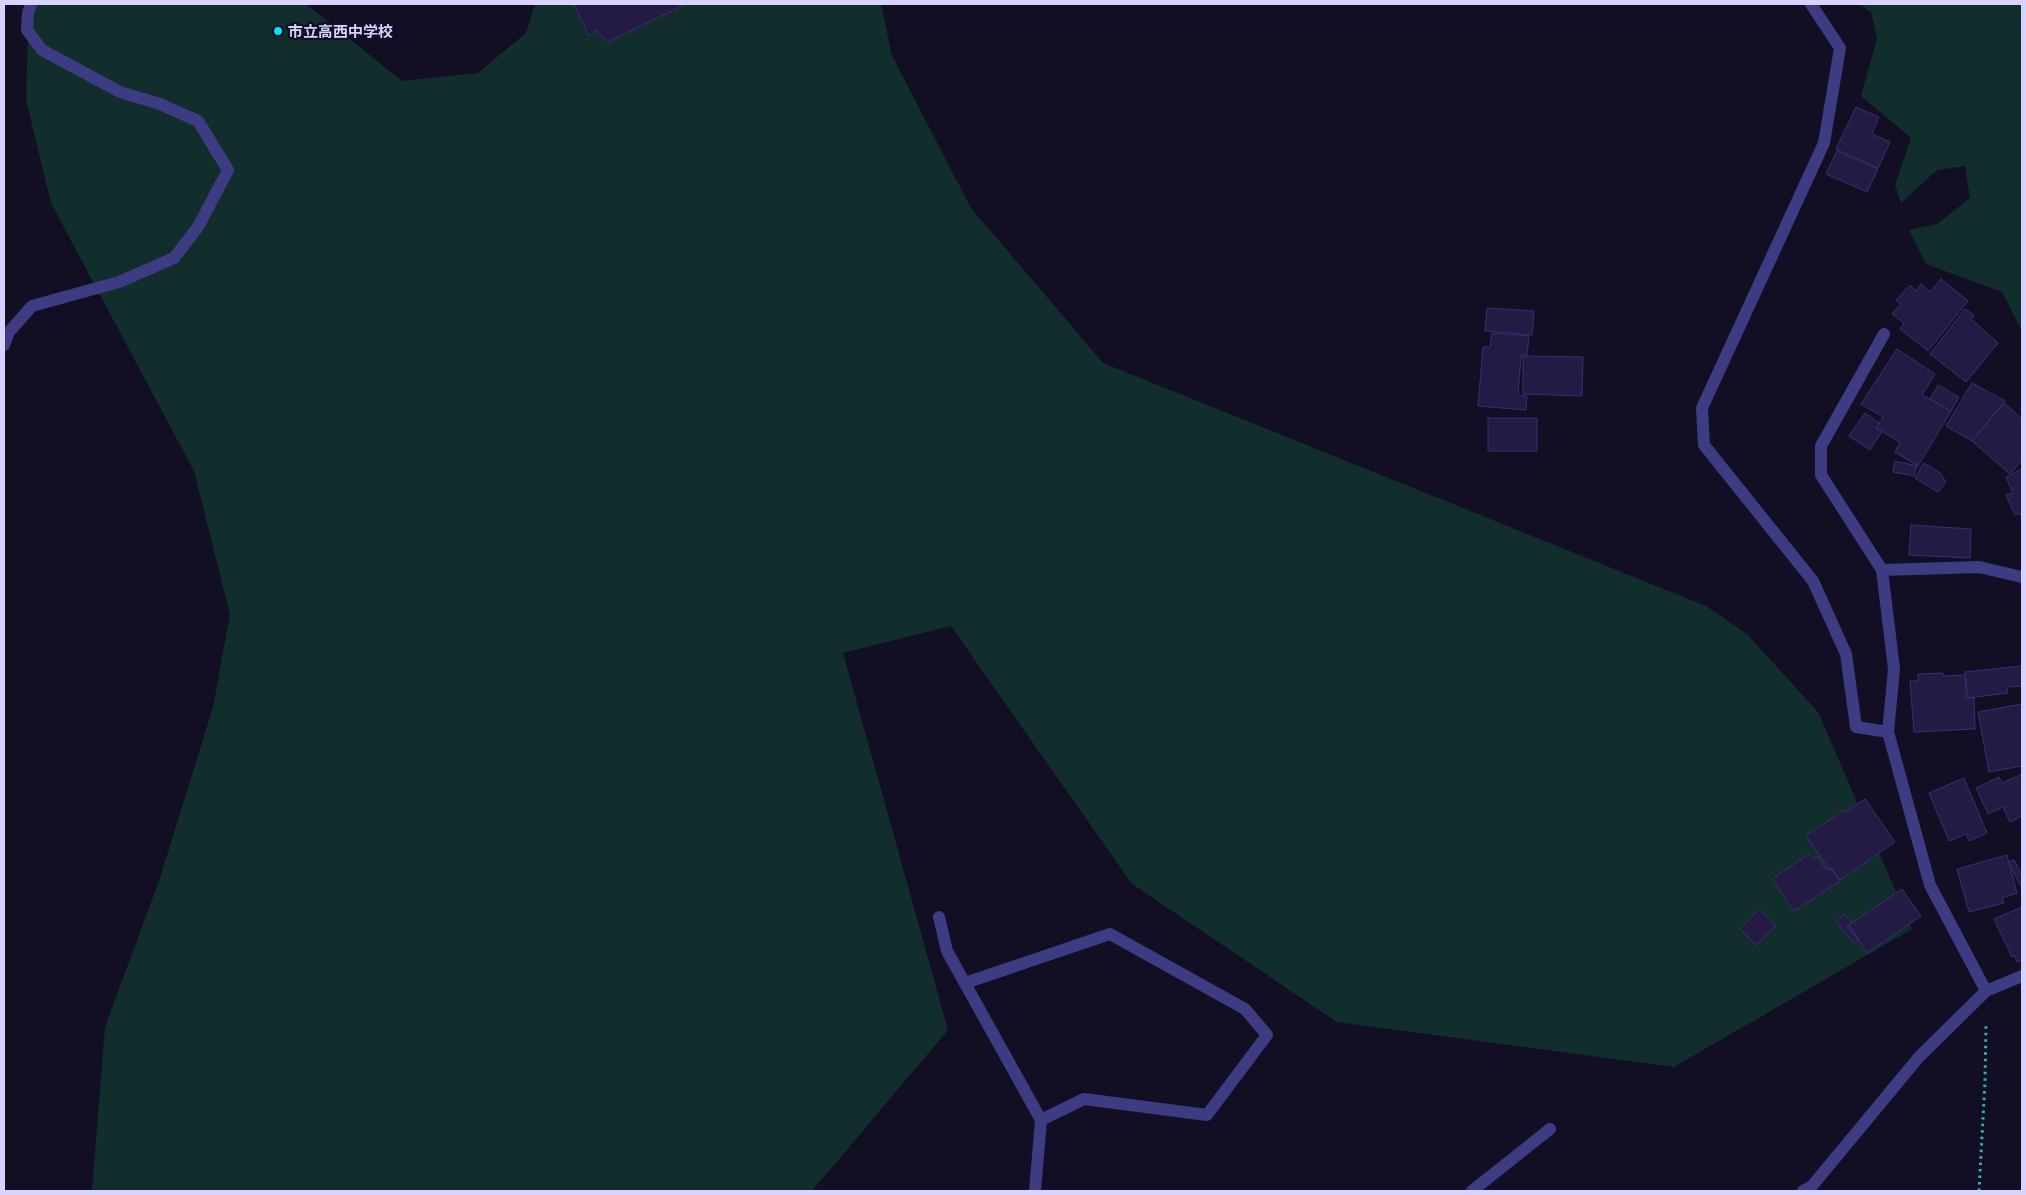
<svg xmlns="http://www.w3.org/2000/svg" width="2026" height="1195" font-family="'Exo 2','Noto Sans JP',sans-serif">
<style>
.green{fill:#122e2c}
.building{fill:#231b44;stroke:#3b2e70}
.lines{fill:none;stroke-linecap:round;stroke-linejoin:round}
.path{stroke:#31b3ab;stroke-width:3;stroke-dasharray:2.5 4;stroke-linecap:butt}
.minor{stroke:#3d3b82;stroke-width:12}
.poi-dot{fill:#05e0f7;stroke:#120f24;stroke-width:2}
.labels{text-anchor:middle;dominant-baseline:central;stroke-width:4.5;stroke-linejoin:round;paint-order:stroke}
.poi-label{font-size:15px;font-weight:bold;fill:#d7d2fe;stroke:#120f24;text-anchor:start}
</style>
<rect width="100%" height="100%" fill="#120f24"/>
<!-- green -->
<g class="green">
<path d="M29 4H306L402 81 478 73 526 33 535 4H881L892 56 971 208 1103 363 1706 606 1747 634 1818 712 1912 929 1674 1067 1337 1022 1132 884 951 626 843 653 948 1030 812 1191H92L105 1027 160 878 213 707 230 615 194 471 51 203 26 100Z"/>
<path d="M1859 4H2022V331L2002 292 1926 264 1909 230 1937 224 1970 198 1965 166 1937 170 1901 203 1895 185 1911 138 1861 96 1877 38 1871 12Z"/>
</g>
<!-- building -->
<g class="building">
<path d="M574 4H686L608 42 596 31 589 36Z"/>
<path d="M1856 107 1879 117 1872 134 1890 142 1878 168 1836 149Z"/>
<path d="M1837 151 1878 169 1867 192 1826 174Z"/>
<path d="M1941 279 1968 301 1928 351 1900 329 1904 323 1892 314 1901 304 1896 300 1910 285 1916 291 1921 284 1930 292Z"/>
<path d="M1487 308 1534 311 1532 335 1485 331Z"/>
<path d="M1965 309 1974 315 1971 319 1998 343 1966 382 1930 354Z"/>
<path d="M1492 333 1529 336 1527 355H1521L1518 395 1527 396 1526 410 1478 406 1483 347H1490Z"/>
<path d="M1897 349 1935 374 1922 395 1951 411 1918 466 1895 452 1900 442 1876 428 1883 417 1861 404Z"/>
<path d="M1523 356 1583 357 1582 396 1523 394Z"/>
<path d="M1972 383 2005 401 1972 441 1946 426Z"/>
<path d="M1938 385 1959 397 1951 411 1930 399Z"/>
<path d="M2004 403 2022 419V460L2010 474 1972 441Z"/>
<path d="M1865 413 1879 423 1876 428 1882 431 1870 450 1849 436Z"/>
<rect x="1488" y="418" width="49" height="33"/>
<path d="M1895 461 1917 466 1914 476 1893 472Z"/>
<path d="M1924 463 1940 473 1946 482 1938 492 1915 478Z"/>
<path d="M2022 469V519L2020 513 2015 515 2006 495 2013 493 2006 477Z"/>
<path d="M1911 525 1971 529 1970 558 1909 555Z"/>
<path d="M2022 666V686L2007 687 2008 693 1968 698 1965 672Z"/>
<path d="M1943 673V676L1965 675 1966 698H1974L1975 729 1914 732 1910 681H1918V674Z"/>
<path d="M2022 704V766L1989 772 1978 712Z"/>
<path d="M2022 774V816L2010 822 2003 807 1988 814 1976 788 1999 777 2002 783Z"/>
<path d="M1964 778 1987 833 1969 841 1966 834 1949 841 1929 793Z"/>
<path d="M1865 799 1895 842 1840 880 1831 868 1829 869 1806 836 1844 810 1845 812Z"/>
<path d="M1809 854 1813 859 1818 857 1827 871 1831 869 1840 881 1794 911 1772 879Z"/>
<path d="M2007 855 2017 893 2002 898 2004 903 1969 912 1957 869Z"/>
<path d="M2014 860 2022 875V888L2008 862Z"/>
<path d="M1902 889 1921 916 1867 953 1849 925Z"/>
<path d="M2022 907V960L2017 962 2015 956 2012 957 1994 919Z"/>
<path d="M1759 909 1776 926 1756 945 1740 929Z"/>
<path d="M1845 914 1852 923 1847 926 1858 940 1854 943 1836 922Z"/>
</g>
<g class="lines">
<!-- path -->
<path class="path" d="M1979 1191 1985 1082 1986 1025"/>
<!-- minor -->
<g class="minor">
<path d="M1811 4 1840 48 1824 143 1702 408 1704 445 1813 581 1846 654 1856 727 1888 732"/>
<path d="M1884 334 1821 446V475L1882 570 1894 669 1888 732 1930 885 1986 991"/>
<path d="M4 345 9 332 32 306 119 282 174 258 198 227 228 170 198 121 160 104 120 92 42 50 27 30 28 13 31 4"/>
<path d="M1882 570 1979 567 2022 577"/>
<path d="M939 917 947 951 1041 1120 1035 1191"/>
<path d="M965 983 1110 934 1245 1009 1267 1035 1207 1115 1084 1099 1041 1120"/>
<path d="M1472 1191 1550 1129"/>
<path d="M1803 1191 1812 1186 1919 1057 1986 991 2022 976"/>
</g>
</g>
<!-- markers -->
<circle class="poi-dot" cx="278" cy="31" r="5"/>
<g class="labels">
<!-- poi labels -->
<g class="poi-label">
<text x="288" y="31">市立高西中学校</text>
</g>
</g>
<!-- border -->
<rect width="2026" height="1195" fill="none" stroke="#d7d2fe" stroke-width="10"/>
</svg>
